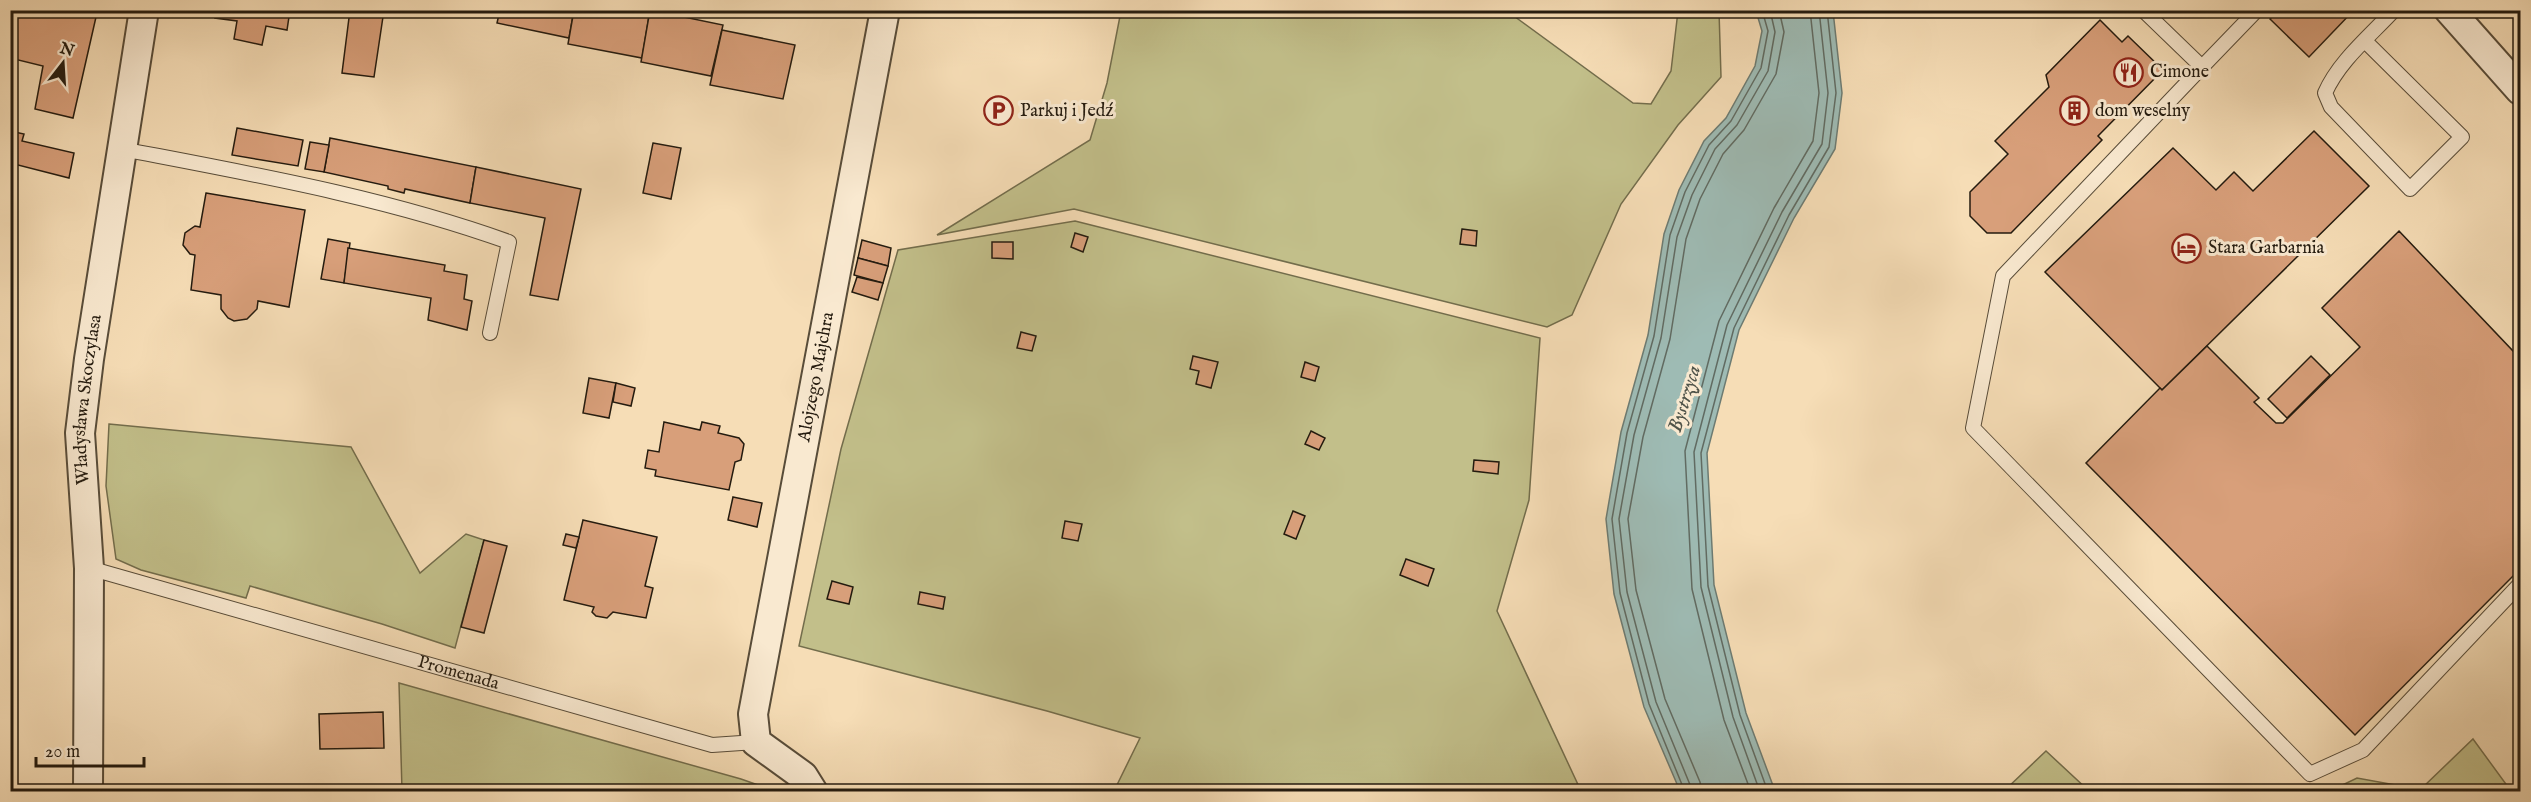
<svg xmlns="http://www.w3.org/2000/svg" width="2531" height="802" font-family="'IM FELL English',serif">
<style>
.green{fill:#c2bf8a;stroke:#736d4c;stroke-width:1.5}
.water{fill:#9ebbb4;stroke:#6d7b72;stroke-width:1.5}
.lines{fill:none;stroke-linecap:round;stroke-linejoin:round}
.shore{stroke:#616b62;stroke-width:1.5}
.building{fill:#d89f7a;stroke:#241b0f;stroke-width:1.5}
.lane-casing{stroke:#584c39;stroke-width:16}
.street-casing{stroke:#584c39;stroke-width:32}
.lane{stroke:#f9e9d0;stroke-width:14}
.street{stroke:#f9e9d0;stroke-width:28}
.labels{text-anchor:middle;dominant-baseline:central;stroke-width:6;stroke-linejoin:round;paint-order:stroke}
.poi-label{font-size:18px;fill:#241b0f;stroke:#f9e9d0;text-anchor:start}
.street-label{font-size:18px;fill:#241b0f;stroke:#f9e9d0}
.water-label{font-size:20px;font-style:italic;fill:#4f5349;stroke:#f9e9d0}
</style>
<rect width="100%" height="100%" fill="#f6ddb6"/>
<filter id="stains"><feTurbulence type="fractalNoise" baseFrequency=".00333" numOctaves="4"/><feColorMatrix values="0 0 0 0 .2 0 0 0 0 .09 0 0 0 0 .02 0 0 0 .5 -.17"/></filter>
<radialGradient id="worn" r=".72"><stop offset=".6" stop-color="#630" stop-opacity="0"/><stop offset="1" stop-color="#630" stop-opacity=".3"/></radialGradient>
<!-- green -->
<g class="green">
<path d="M1121 11H1507L1633 103 1651 104 1671 71 1678 11H1719L1721 77 1678 125 1621 204 1572 315 1547 327 1074 209 937 235 1090 140 1107 83Z"/>
<path d="M1075 221 1540 338 1529 500 1497 611 1581 791H1114L1140 738 1047 711 799 646 841 449 898 250Z"/>
<path d="M109 424 351 447 420 573 466 534 484 540 455 648 382 624 250 586 246 598 141 570 116 559 106 486Z"/>
<path d="M399 683 741 779 775 791H402Z"/>
<path d="M2473 739 2511 791H2330L2357 778 2412 788 2423 787Z"/>
<path d="M2046 751 2089 791H2004Z"/>
</g>
<!-- water -->
<path class="water" d="M1756 11H1833L1842 93 1835 149 1794 218 1739 330 1707 453 1714 585 1746 713 1775 791H1680L1644 707 1614 594 1606 519 1621 432 1648 335 1664 234 1679 190 1704 141 1726 118 1755 66 1762 31Z"/>
<g class="lines">
<!-- shore -->
<g class="shore">
<path d="M1685 792 1649 704 1620 593 1612 519 1627 433 1654 336 1670 235 1685 192 1709 145 1731 121 1761 68 1768 31 1762 10"/>
<path d="M1693 792 1656 702 1627 592 1619 519 1634 435 1661 338 1677 237 1692 195 1715 149 1737 125 1768 71 1775 32 1770 10"/>
<path d="M1702 792 1700 782 1665 699 1636 590 1628 519 1643 437 1670 339 1686 239 1700 199 1723 154 1744 130 1776 74 1784 32 1779 10"/>
<path d="M1751 792 1724 720 1692 589 1685 451 1719 321 1774 208 1813 141 1819 93 1810 10"/>
<path d="M1760 792 1733 717 1701 587 1694 452 1727 325 1782 212 1822 144 1828 93 1819 10"/>
<path d="M1768 792 1740 715 1708 586 1701 453 1734 328 1789 215 1829 147 1836 93 1827 10"/>
</g>
</g>
<!-- building -->
<g class="building">
<path d="M10 10 103 12 96 17 73 118 35 109 43 66 10 58Z"/>
<path d="M217 10H290L287 30 266 26 262 45 234 39 237 21 215 18Z"/>
<path d="M350 10H384L374 77 342 73Z"/>
<path d="M500 10H574L569 38 497 23Z"/>
<path d="M574 10H650L642 58 568 44Z"/>
<path d="M650 10 723 25 711 76 641 62Z"/>
<path d="M2278 10H2354L2309 57 2270 19Z"/>
<path d="M2100 20 2122 42 2128 36 2163 70 2098 136 2102 140 2011 233H1987L1970 216V192L2008 154 1995 141 2049 87 2046 75Z"/>
<path d="M722 30 795 45 783 99 710 85Z"/>
<path d="M237 128 303 140 298 166 232 155Z"/>
<path d="M10 131 24 134 22 141 74 153 69 178 10 163Z"/>
<path d="M2314 131 2369 186 2162 390 2045 272 2173 148 2216 190 2234 172 2253 191Z"/>
<path d="M330 138 476 167 470 203 405 189 404 193 388 189V186L324 172Z"/>
<path d="M310 142 329 145 324 172 305 169Z"/>
<path d="M653 143 681 148 671 199 643 193Z"/>
<path d="M476 167 581 189 558 300 530 295 545 218 470 203Z"/>
<path d="M206 193 305 210 289 307 258 301 257 309 247 319 234 321 228 318 221 309V295L191 290 195 255 190 254 183 245 185 233 195 226 200 227Z"/>
<path d="M1462 229 1477 231 1476 246 1460 244Z"/>
<path d="M2399 231 2515 353 2520 347V569L2355 735 2086 463 2160 388 2162 390 2207 346 2259 398 2254 402 2276 423H2283L2360 347 2322 308Z"/>
<path d="M1075 233 1088 237 1083 252 1071 247Z"/>
<path d="M328 239 350 243 344 283 321 279Z"/>
<path d="M862 240 891 248 888 266 858 258Z"/>
<path d="M992 242H1013V259L992 258Z"/>
<path d="M348 248 445 265 444 271 467 275 464 299 472 301 467 330 428 320 431 298 344 283Z"/>
<path d="M858 258 888 266 883 283 854 275Z"/>
<path d="M857 277 883 283 878 300 852 292Z"/>
<path d="M1021 332 1036 336 1032 351 1017 348Z"/>
<path d="M1193 356 1218 362 1211 388 1196 384 1199 371 1190 369Z"/>
<path d="M2311 356 2330 375 2287 418 2268 399Z"/>
<path d="M1305 362 1319 367 1315 381 1301 377Z"/>
<path d="M589 378 616 383 609 418 583 413Z"/>
<path d="M616 383 635 388 631 406 613 402Z"/>
<path d="M664 422 700 430 702 422 720 426 718 433 739 438 744 444 741 460 735 462 729 490 655 476 656 470 645 468 648 450 659 452Z"/>
<path d="M1311 431 1325 438 1319 450 1305 444Z"/>
<path d="M1474 460 1499 462 1498 474 1473 471Z"/>
<path d="M733 497 762 503 757 527 728 520Z"/>
<path d="M1293 511 1305 516 1296 539 1284 534Z"/>
<path d="M583 520 657 537 645 586 653 588 646 618 613 612 607 618 596 616 592 612 594 607 564 600Z"/>
<path d="M1065 521 1082 524 1078 541 1062 538Z"/>
<path d="M566 534 579 537 576 548 563 545Z"/>
<path d="M484 540 507 546 484 633 461 627Z"/>
<path d="M1406 559 1434 569 1428 586 1400 575Z"/>
<path d="M832 581 853 587 849 604 827 599Z"/>
<path d="M920 592 945 597 943 609 918 604Z"/>
<path d="M383 712 384 748 320 749 319 714Z"/>
</g>
<g class="lines">
<defs>
<g id="lane">
<path d="M2143 10 2202 67 2003 276 1973 428 2310 774 2363 750 2520 584"/>
<path d="M2365 41 2462 137 2410 189 2331 107 2325 93C2339 61 2370 36 2394 10"/>
<path d="M2202 67 2257 10"/>
<path d="M122 149C252 174 384 197 509 242L490 333"/>
<path id="s1" d="M89 568 712 745 756 742"/>
</g>
<g id="street">
<path d="M2449 10 2520 90"/>
<path id="s2" d="M88 792 89 568 80 433 89 359 144 10"/>
<path id="s3" d="M813 792 803 776 756 742 753 714 885 10"/>
</g>
</defs>
<!-- lane casing -->
<use href="#lane" class="lane-casing"/>
<!-- street casing -->
<use href="#street" class="street-casing"/>
<!-- lane -->
<use href="#lane" class="lane"/>
<!-- street -->
<use href="#street" class="street"/>
</g>
<!-- icons -->
<defs>
<symbol id="restaurant-ring" viewBox="-11 -11 22 22"><circle r="9.5" fill="#f9e9d0" stroke="#8f2418" stroke-width="1.5"/><path d="M-5-6h1v4h1v-4h1v4h1v-4h1v5L-1.5 .5V6h-2V.5L-5-1ZM5-6V6H3V1.5H1.5Q1.5-4 5-6Z" fill="#8f2418"/></symbol>
<symbol id="parking-ring" viewBox="-11 -11 22 22"><circle r="9.5" fill="#f9e9d0" stroke="#8f2418" stroke-width="1.5"/><path d="M-3.5-5.5H1a3.5 3.5 0 0 1 0 7H-1V5.5H-3.5ZM-1-3.4V-.6H.8a1.4 1.4 0 0 0 0-2.8Z" fill="#8f2418"/></symbol>
<symbol id="building-ring" viewBox="-11 -11 22 22"><circle r="9.5" fill="#f9e9d0" stroke="#8f2418" stroke-width="1.5"/><path d="M-4-6H4V6H1V3H-1V6H-4ZM-2.5-4.3h1.7v1.8h-1.7ZM.8-4.3h1.7v1.8H.8ZM-2.5-1h1.7V.8h-1.7ZM.8-1h1.7V.8H.8Z" fill="#8f2418"/></symbol>
<symbol id="hotel-ring" viewBox="-11 -11 22 22"><circle r="9.5" fill="#f9e9d0" stroke="#8f2418" stroke-width="1.5"/><path d="M-6-4.5h1.5V1H6V5H4.5V3h-9V5H-6ZM-4 0a1.8 1.8 0 1 1 3.6 0ZM.5 0V-2.5h3Q6-2.5 6 0Z" fill="#8f2418"/></symbol>
</defs>
<g fill-rule="evenodd">
<use href="#restaurant-ring" x="2112" y="56" width="33" height="33"/>
<use href="#parking-ring" x="982" y="94" width="33" height="33"/>
<use href="#building-ring" x="2058" y="94" width="33" height="33"/>
<use href="#hotel-ring" x="2170" y="232" width="33" height="33"/>
</g>
<g class="labels">
<!-- poi labels -->
<g class="poi-label">
<text x="2150" y="72">Cimone</text>
<text x="1020" y="111">Parkuj i Jedź</text>
<text x="2095" y="111">dom weselny</text>
<text x="2208" y="248">Stara Garbarnia</text>
</g>
<!-- street labels -->
<g class="street-label">
<text stroke="none"><textPath href="#s3" startOffset="448">Alojzego Majchra</textPath></text>
<text stroke="none"><textPath href="#s2" startOffset="393">Władysława Skoczylasa</textPath></text>
<text stroke="none"><textPath href="#s1" startOffset="384">Promenada</textPath></text>
</g>
<!-- water labels -->
<g class="water-label">
<text transform="translate(1685 399) rotate(-73)">Bystrzyca</text>
</g>
</g>
<!-- margin -->
<rect width="2531" height="802" fill="none" stroke="#f6ddb6" stroke-width="36"/>
<rect x="12" y="12" width="2507" height="778" fill="none" stroke="#241b0f" stroke-width="3"/>
<rect x="18" y="18" width="2495" height="766" fill="none" stroke="#241b0f" stroke-width="1.5"/>
<!-- north arrow -->
<g transform="translate(63 63) rotate(17)" stroke="#f9e9d0" stroke-width="4.5" paint-order="stroke">
<path d="M0-4.5L10 22L0 15L-10 22Z" fill="#241b0f"/>
<text y="-9" font-size="16" font-weight="bold" text-anchor="middle" fill="#241b0f">N</text>
</g>
<!-- scale -->
<path d="M36 757v9h108v-9" fill="none" stroke="#241b0f" stroke-width="3"/>
<text x="45" y="757" font-size="18" fill="#241b0f" stroke="#f9e9d0" stroke-width="4.5" paint-order="stroke">20 m</text>
<rect width="100%" height="100%" filter="url(#stains)"/>
<rect width="100%" height="100%" fill="url(#worn)"/>
</svg>
